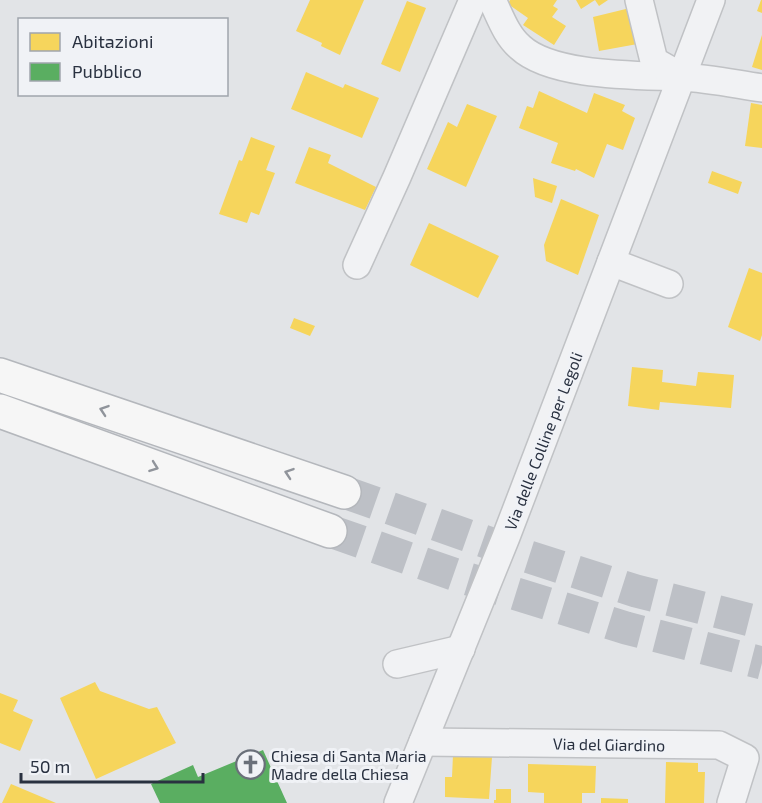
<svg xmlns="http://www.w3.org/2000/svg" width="762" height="803" font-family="'Exo 2',sans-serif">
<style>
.homes{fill:#f6d55c}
.public{fill:#5aae61}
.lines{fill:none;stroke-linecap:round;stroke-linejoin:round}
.highway-tunnel{stroke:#bdc0c6;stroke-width:33;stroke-dasharray:33 16;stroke-linecap:butt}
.minor-casing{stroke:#c0c2c5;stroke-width:30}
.highway-casing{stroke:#b4b7bc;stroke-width:36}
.minor{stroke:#f1f2f4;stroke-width:27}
.highway{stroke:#f6f6f6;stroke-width:33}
.oneway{stroke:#90949b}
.labels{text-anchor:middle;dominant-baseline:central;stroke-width:6;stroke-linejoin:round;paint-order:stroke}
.street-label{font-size:16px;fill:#293140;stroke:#f0f2f6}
.poi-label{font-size:16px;fill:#293140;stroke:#f0f2f6;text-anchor:start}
</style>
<rect width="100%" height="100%" fill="#e2e4e7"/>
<!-- homes -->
<g class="homes">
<path d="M310 0H364L340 55 321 46 322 43 296 31Z"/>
<path d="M510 0H557L553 6 558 9 552 17 566 26 554 45 523 25 528 18 508 4Z"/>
<path d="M576 0H608L599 6 595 0 581 9Z"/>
<path d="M761 0H762V13L757 11Z"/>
<path d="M407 1 426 8 400 72 381 64Z"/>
<path d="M634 7 643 43 599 51 593 17Z"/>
<path d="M762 35V70L752 67Z"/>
<path d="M306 72 343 88 345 84 379 98 362 138 291 109Z"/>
<path d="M539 91 587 113 594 93 625 105 622 111 635 118 623 150 607 144 594 178 576 169 575 171 551 163 558 143 519 128 527 106 533 108Z"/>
<path d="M751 103 762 105V148L745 146Z"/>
<path d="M467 104 497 116 466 187 427 169 448 122 457 127Z"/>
<path d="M251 137 275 146 266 170 275 173 259 215 251 212 247 223 219 214 239 160 242 161Z"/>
<path d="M309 147 331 155 328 163 376 187 365 210 295 183Z"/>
<path d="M712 171 742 182 738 194 708 183Z"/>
<path d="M533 178 557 186 552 203 535 197Z"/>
<path d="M561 199 599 215 578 275 546 261 544 245Z"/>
<path d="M429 223 499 256 478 298 410 265Z"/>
<path d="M749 268 762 273V335L760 341 728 327Z"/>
<path d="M294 318 315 326 310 336 290 328Z"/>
<path d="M632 367 663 370 662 382 696 386 698 372 734 375 731 408 660 402 659 410 628 406Z"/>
<path d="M95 682 100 691 149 709 157 707 176 743 96 779 60 698Z"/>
<path d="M0 693 18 700 13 711 33 720 20 751 0 743Z"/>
<path d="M453 755 492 757 489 799 445 797V777H452Z"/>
<path d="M666 762 698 763V772H705L704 803H665Z"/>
<path d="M528 764 596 766 595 793H582V803H544V793L528 792Z"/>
<path d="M11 784 56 803H2Z"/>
<path d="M496 789H511V803H494V800H496Z"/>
<path d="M601 798 628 799V803H601Z"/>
</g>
<!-- public -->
<path class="public" d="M263 750 287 803H160L151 784 193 765 198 777Z"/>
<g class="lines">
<!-- highway-tunnel -->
<g class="highway-tunnel">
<path d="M344 492 523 555 636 591 762 623"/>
<path d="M330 531 462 577 626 628 762 663"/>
</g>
<defs>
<g id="minor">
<path d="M492 0C500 16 506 35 520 47 552 77 638 75 680 77 707 78 735 84 762 88"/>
<path d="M639 0 654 61 682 77"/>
<path d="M611 262 669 284"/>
<path d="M357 265 397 177 473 0"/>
<path d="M397 664 461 649"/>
<path d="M423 742 719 745 745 758 731 803"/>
<path d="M398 803 506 537 711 0"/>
</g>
<g id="highway">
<path d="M0 375 344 492"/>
<path d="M0 411 330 531"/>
</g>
</defs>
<!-- minor casing -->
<use href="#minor" class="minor-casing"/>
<!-- highway casing -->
<use href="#highway" class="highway-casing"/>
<!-- minor -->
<use href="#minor" class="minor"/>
<!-- highway -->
<use href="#highway" class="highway"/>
</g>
<!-- one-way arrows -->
<defs><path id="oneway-chevron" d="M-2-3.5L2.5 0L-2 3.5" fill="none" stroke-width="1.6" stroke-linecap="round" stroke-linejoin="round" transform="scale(1.5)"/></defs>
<g class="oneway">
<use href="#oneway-chevron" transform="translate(104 410) rotate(-161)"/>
<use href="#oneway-chevron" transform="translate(154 467) rotate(20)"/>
<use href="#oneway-chevron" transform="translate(289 473) rotate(-161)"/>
</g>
<!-- icons -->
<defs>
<symbol id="church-ring" viewBox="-11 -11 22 22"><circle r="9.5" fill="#f0f2f6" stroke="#6a707a" stroke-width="1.5"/><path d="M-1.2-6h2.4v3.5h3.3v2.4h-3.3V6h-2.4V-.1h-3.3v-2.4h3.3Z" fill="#6a707a"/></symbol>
</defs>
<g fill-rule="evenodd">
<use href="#church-ring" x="234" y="748" width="33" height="33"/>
</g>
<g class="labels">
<!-- street labels -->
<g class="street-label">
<text transform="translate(543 441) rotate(-69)">Via delle Colline per Legoli</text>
<text transform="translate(609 744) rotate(1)">Via del Giardino</text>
</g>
<!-- poi labels -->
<g class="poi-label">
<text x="271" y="755">Chiesa di Santa Maria<tspan x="271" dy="18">Madre della Chiesa</tspan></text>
</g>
</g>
<!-- legend -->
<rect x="18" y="18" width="210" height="78" fill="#f0f2f6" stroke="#a0a5ad" stroke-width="1.5"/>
<rect x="30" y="33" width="30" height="18" fill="#f6d55c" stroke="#a0a5ad" stroke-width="1.5"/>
<text x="72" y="48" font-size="18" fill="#293140">Abitazioni</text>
<rect x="30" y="63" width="30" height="18" fill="#5aae61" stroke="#a0a5ad" stroke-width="1.5"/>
<text x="72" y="78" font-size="18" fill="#293140">Pubblico</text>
<!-- scale -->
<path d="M21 773v9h182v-9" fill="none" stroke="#293140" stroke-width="3"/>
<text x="30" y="773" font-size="18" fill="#293140" stroke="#f0f2f6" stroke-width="4.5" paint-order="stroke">50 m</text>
</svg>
